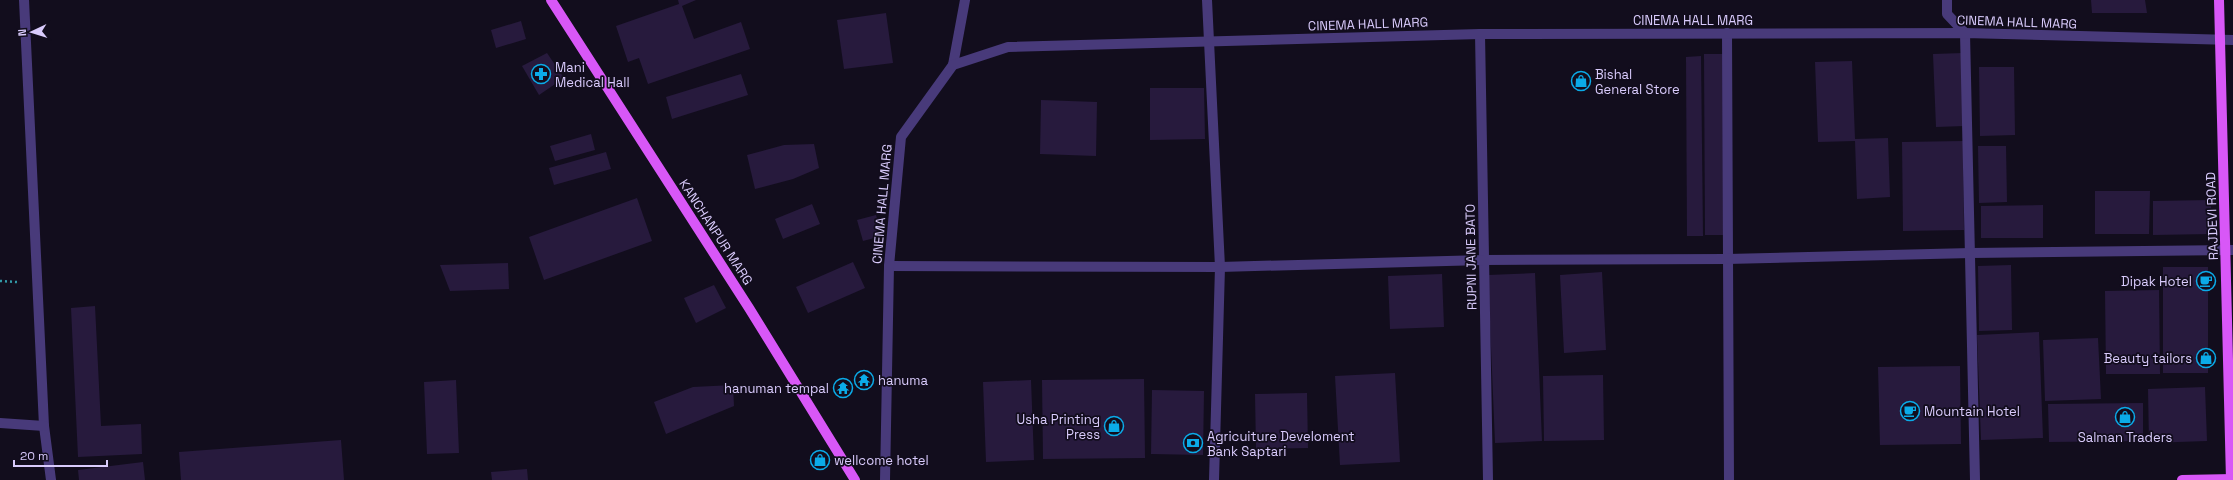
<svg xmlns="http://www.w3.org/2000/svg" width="2233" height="480" font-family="'Space Grotesk',sans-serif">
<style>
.building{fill:#271a3d}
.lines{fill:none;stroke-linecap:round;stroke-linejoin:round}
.path{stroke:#339ba9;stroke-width:2.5;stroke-dasharray:2 3;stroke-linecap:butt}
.minor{stroke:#483a7a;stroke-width:10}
.major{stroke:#d857f7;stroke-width:10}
.labels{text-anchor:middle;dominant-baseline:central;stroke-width:3.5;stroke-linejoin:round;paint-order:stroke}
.street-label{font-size:13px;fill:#d9cbfc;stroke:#120d1d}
.poi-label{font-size:13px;fill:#d9cbfc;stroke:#120d1d;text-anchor:start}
</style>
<rect width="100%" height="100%" fill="#120d1d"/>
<!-- building -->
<g class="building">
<path d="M678 0H696L682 6 694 39 741 22 750 49 648 84 639 58 628 62 616 26 679 4Z"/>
<path d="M2091 0H2145L2147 13H2092Z"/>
<path d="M886 13 893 63 844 69 837 20Z"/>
<path d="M521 21 526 39 496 48 491 30Z"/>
<path d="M547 53 564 78 539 95 522 66Z"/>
<path d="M1963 53 1965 126 1936 127 1933 54Z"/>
<path d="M1704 54H1725V235H1705Z"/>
<path d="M1701 56 1703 236H1687L1686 57Z"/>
<path d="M1852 61 1855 139 1888 138 1890 197 1857 199 1855 141 1818 142 1815 62Z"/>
<path d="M1979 67H2014L2015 135 1980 136Z"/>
<path d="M741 74 748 95 672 119 666 97Z"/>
<path d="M1150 88H1204L1205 139 1150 140Z"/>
<path d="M1041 100 1097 102 1096 156 1040 154Z"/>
<path d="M591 134 595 150 555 161 550 146Z"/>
<path d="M1963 141 1964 230 1903 231 1902 142Z"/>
<path d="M814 144 819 168 793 179 755 189 747 155 784 145Z"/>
<path d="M1978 146H2006L2007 202 1979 203Z"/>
<path d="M606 152 611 169 554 185 549 168Z"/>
<path d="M2095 191H2150L2149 234H2095Z"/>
<path d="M637 198 652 241 544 280 529 237Z"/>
<path d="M2211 200V234L2153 235V201Z"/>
<path d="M812 204 820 224 783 239 775 219Z"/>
<path d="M2043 205V238H1981V206Z"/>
<path d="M876 215 882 236 863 241 857 220Z"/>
<path d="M853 262 865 288 808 313 796 287Z"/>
<path d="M508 263 509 289 450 291 440 265Z"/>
<path d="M2011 265 2012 330 1979 331 1978 266Z"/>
<rect x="2163" y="267" width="45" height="106"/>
<path d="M1602 272 1606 350 1564 353 1560 275Z"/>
<path d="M1535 273 1542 441 1495 443 1488 275Z"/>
<path d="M1442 274 1444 327 1390 329 1388 276Z"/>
<path d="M714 285 726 308 696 323 684 298Z"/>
<path d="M2159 290 2160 374H2106L2105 291Z"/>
<path d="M95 306 101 426 141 424 142 454 78 457 71 308Z"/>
<path d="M2039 332 2043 438 1981 440 1977 335Z"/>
<path d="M2098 338 2101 399 2045 401 2043 340Z"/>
<path d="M1960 366 1961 444 1880 445 1878 367Z"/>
<path d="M1395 373 1400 462 1340 465 1335 376Z"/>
<path d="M1603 375 1604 440 1544 441 1543 376Z"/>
<path d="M1144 379 1145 458 1043 459 1042 380Z"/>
<path d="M456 380 459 453 427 454 424 382Z"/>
<path d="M1031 380 1034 460 986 462 983 382Z"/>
<path d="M733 385 734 406 666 434 654 402 693 387Z"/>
<path d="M2205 387 2207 441 2149 443 2148 389Z"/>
<path d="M1152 390 1204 391 1203 455 1151 454Z"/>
<path d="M1307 393 1308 448 1256 449 1255 394Z"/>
<path d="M2143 403V441L2049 442 2048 404Z"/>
<path d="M341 440 344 480H181L179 452Z"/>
<path d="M143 462 145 480H79L78 470Z"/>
<path d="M527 469 528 480H492L491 472Z"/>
</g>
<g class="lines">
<!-- path -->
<path class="path" d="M0 281 17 282"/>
<!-- minor -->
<g class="minor">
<path d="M24 0 44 426 51 480"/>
<path d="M1207 0 1220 267 1214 480"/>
<path d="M1947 0V14L1965 33 1975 480"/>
<path d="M1727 33 1729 480"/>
<path d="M1480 34 1488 480"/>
<path d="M953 65 965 0"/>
<path d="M889 266 1220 267 1484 260 1727 259 1971 253 2233 250"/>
<path d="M0 423 44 426"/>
<path d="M885 480 889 266 901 137 953 65 1008 47 1480 34 1965 33 2233 40"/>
</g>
<!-- major -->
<g class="major">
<path d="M551 0 749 308 855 480"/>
<path d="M2219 0 2231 480"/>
<path d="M2182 480 2233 479"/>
</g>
</g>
<!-- icons -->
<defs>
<symbol id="pharmacy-ring" viewBox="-11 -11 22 22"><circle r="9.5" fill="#120d1d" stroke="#0babe8" stroke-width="1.5"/><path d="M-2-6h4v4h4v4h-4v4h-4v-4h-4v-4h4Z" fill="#0babe8"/></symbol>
<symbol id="shop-ring" viewBox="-11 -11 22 22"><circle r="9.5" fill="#120d1d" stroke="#0babe8" stroke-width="1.5"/><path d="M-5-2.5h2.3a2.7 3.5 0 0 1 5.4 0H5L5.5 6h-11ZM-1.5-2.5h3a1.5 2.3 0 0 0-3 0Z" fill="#0babe8"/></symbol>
<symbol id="cafe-ring" viewBox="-11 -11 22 22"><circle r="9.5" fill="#120d1d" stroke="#0babe8" stroke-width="1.5"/><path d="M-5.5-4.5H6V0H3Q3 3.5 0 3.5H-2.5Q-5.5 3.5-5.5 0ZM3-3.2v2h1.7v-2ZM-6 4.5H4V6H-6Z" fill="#0babe8"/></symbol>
<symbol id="temple-ring" viewBox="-11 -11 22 22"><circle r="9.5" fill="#120d1d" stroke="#0babe8" stroke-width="1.5"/><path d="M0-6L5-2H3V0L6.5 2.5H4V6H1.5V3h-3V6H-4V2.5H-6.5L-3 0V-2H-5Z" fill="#0babe8"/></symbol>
<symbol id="bank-ring" viewBox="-11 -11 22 22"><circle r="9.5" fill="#120d1d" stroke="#0babe8" stroke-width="1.5"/><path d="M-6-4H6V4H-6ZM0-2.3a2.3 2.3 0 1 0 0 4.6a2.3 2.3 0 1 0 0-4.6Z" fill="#0babe8"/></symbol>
</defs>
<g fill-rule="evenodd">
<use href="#pharmacy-ring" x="530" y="63" width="22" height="22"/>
<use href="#shop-ring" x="1570" y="70" width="22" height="22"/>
<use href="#cafe-ring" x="2195" y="270" width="22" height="22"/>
<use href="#shop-ring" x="2195" y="347" width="22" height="22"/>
<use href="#temple-ring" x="853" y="369" width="22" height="22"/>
<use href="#temple-ring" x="832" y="377" width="22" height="22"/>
<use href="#cafe-ring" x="1899" y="400" width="22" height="22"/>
<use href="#shop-ring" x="2114" y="406" width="22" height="22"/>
<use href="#shop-ring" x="1103" y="415" width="22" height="22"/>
<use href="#bank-ring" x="1182" y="432" width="22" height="22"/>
<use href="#shop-ring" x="809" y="449" width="22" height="22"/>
</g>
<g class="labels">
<!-- street labels -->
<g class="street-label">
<text x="1693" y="20">CINEMA HALL MARG</text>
<text transform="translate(2017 22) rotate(2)">CINEMA HALL MARG</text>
<text transform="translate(1368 24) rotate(-2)">CINEMA HALL MARG</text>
<text transform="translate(882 204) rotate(-85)">CINEMA HALL MARG</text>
<text transform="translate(2212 216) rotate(-92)">RAJDEVI ROAD</text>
<text transform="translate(716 232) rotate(57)">KANCHANPUR MARG</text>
<text transform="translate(1471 257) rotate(-91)">RUPNI JANE BATO</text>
</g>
<!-- poi labels -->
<g class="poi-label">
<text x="555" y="67">Mani<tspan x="555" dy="15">Medical Hall</tspan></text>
<text x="1595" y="74">Bishal<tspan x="1595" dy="15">General Store</tspan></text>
<text x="2192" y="281" text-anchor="end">Dipak Hotel</text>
<text x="2192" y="358" text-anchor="end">Beauty tailors</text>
<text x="878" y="380">hanuma</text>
<text x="829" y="388" text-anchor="end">hanuman tempal</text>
<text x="1924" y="411">Mountain Hotel</text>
<text x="1100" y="419" text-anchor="end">Usha Printing<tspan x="1100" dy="15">Press</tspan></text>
<text x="1207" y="436">Agricuiture Develoment<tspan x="1207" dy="15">Bank Saptari</tspan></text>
<text x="2125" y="437" text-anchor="middle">Salman Traders</text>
<text x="834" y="460">wellcome hotel</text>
</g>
</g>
<!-- north arrow -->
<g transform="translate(32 32) rotate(266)" stroke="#120d1d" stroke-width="3" paint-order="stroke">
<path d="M0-3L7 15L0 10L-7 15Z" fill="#d9cbfc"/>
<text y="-6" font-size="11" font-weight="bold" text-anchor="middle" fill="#d9cbfc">N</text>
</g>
<!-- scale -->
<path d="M14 460v6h93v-6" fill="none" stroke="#d9cbfc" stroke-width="2"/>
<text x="20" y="460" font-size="12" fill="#d9cbfc" stroke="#120d1d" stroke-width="3" paint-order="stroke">20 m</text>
</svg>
